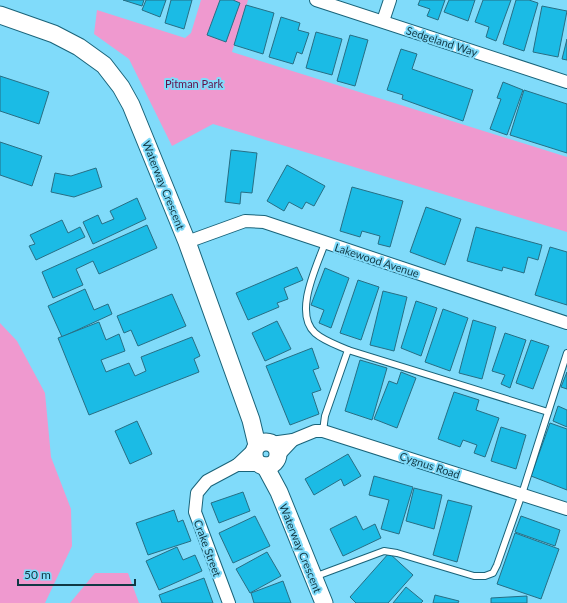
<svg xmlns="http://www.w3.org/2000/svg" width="567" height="603" font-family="Lato,sans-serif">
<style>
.green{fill:#ef99cf}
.building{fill:#1bbbe5;stroke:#276e84}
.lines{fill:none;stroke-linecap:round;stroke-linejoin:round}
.lane-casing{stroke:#196379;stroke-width:8}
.street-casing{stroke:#196379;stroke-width:14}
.secondary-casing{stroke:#196379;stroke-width:19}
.lane{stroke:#fff;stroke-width:6}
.street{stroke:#fff;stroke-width:12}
.secondary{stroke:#fff;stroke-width:17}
.labels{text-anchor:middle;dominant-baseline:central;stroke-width:4;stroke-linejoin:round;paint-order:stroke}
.street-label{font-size:11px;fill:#103844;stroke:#80dbfa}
.park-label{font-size:11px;fill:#61104a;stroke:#80dbfa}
</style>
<rect width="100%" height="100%" fill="#80dbfa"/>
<!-- green -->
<g class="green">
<path d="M201 0H248L232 52 567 157V232L213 124 172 146 129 59 94 34 97 10 185 38 191 33Z"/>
<path d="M0 323 17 341 45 393 51 457 71 509 72 546 45 603H0Z"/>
<path d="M95 573H128L139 603H70Z"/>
</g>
<!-- building -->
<g class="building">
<path d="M123 0H144L142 6Z"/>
<path d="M146 0H166L160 17 142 10Z"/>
<path d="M171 0H192L184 29 165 23Z"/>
<path d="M220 0H233L240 3 226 42 207 35Z"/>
<path d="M420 0H445L438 20 427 16 430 9 418 5Z"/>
<path d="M449 0H475L468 21 444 12Z"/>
<path d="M483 0H511L496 41 486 37 489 27 475 22Z"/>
<path d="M516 0H529L538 3 524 51 503 44Z"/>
<path d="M246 5 274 13 263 54 234 45Z"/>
<path d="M542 6 567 11 558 57 533 52Z"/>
<path d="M281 17 300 23 298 30 309 33 302 54 297 52 293 64 269 57Z"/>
<path d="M316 32 342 39 332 75 306 68Z"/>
<path d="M350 35 368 40 355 86 337 81Z"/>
<path d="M567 39V60L562 59Z"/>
<path d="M401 49 417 54 412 69 473 90 463 121 402 99 403 95 387 90Z"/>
<path d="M0 76 49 92 39 124 0 111Z"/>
<path d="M503 82 523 90 507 135 490 129 501 99 497 98Z"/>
<path d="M524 90 567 104V153L510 135Z"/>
<path d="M0 142 42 156 32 186 0 175Z"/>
<path d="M231 150 257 153 252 193 241 192 240 204 225 202Z"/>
<path d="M287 165 325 186 314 206 306 202 302 209 289 202 284 211 267 201Z"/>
<path d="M96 168 102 187 74 197 51 192 55 173 71 176Z"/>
<path d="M352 187 403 201 390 247 378 244 380 236 362 231 360 237 340 231Z"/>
<path d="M137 198 146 219 93 244 83 222 98 215 102 224 114 219 110 211Z"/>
<path d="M426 207 461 219 445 265 410 252Z"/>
<path d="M62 220 68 233 80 227 85 237 36 260 29 246 35 244 30 235Z"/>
<path d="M147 225 157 248 99 274 93 261 76 269 83 285 53 298 42 272Z"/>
<path d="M476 227 542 245 538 260 528 257 524 273 503 267 502 271 467 261Z"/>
<path d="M550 247 567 252V305L535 295Z"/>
<path d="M297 267 303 280 284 288 288 299 277 303 279 307 248 320 236 293Z"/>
<path d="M325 268 349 278 331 328 319 323 324 310 311 305Z"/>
<path d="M358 280 379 287 361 340 340 333Z"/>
<path d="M85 289 94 310 108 304 112 314 62 337 48 306Z"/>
<path d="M383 291 407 297 394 351 370 345Z"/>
<path d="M172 294 186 326 138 346 131 330 124 333 117 316Z"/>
<path d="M416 301 437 308 421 356 401 348Z"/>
<path d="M443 309 468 318 450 371 425 362Z"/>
<path d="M473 320 496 327 482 379 459 373Z"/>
<path d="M277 321 291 349 265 361 252 333Z"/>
<path d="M99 322 106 340 119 334 125 351 101 360 106 372 129 363 135 376 146 371 141 357 192 337 200 356 194 359 199 372 89 415 58 338Z"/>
<path d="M505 333 526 340 510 388 501 384 505 375 492 371Z"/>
<path d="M531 340 549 346 533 389 516 383Z"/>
<path d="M312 348 319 368 313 370 321 390 312 393 319 414 290 425 266 366Z"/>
<path d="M360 360 387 368 372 420 345 411Z"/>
<path d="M401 372 416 378 397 428 374 419 389 381 397 384Z"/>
<path d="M567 372V389L561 387Z"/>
<path d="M454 392 479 400 476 410 499 418 485 457 474 453 477 445 463 440 460 447 438 439Z"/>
<path d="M558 406 567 410V427L553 421Z"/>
<path d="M137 421 152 454 130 464 115 431Z"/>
<path d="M550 423 567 429V490L531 476Z"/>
<path d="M501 427 526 435 516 469 491 461Z"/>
<path d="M348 454 361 476 344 486 341 479 314 495 305 479Z"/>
<path d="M374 476 413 487 399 534 381 529 389 500 369 495Z"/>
<path d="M414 488 442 495 434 529 406 521Z"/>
<path d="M243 492 250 511 219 523 211 503Z"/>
<path d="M448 500 472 506 457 562 433 555Z"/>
<path d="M174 510 178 522 183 520 191 541 148 555 136 523Z"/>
<path d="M255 516 270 546 233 563 219 533Z"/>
<path d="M356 516 363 530 375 524 381 538 343 556 330 529Z"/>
<path d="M521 516 560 530 555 546 515 532Z"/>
<path d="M515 533 559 549 541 599 497 584Z"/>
<path d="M177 547 183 560 195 555 202 571 159 590 146 561Z"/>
<path d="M267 552 281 576 250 593 236 569Z"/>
<path d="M389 553 413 575 388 603H356L350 597Z"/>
<path d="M204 578 213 603H162L159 595Z"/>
<path d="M283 581 291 603H254L251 593Z"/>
<path d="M406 587 423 601 421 603H393Z"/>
<path d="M435 595 459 601 458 603H433Z"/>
<path d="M527 596V603H491V598Z"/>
</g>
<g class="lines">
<defs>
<g id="lane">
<path d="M325 243C317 266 293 313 315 333 324 341 337 345 348 350L548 412"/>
<path d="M323 431 325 416 348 350"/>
<path d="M314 577 384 551 397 553 474 576H485L493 573 497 565 522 494 567 353"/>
</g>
<g id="street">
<path d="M316 0 567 82"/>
<path d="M383 21 390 0"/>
<path d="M187 242 245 221 264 222 567 323"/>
<path d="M271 443 293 440 315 431H323L567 509"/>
<path d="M278 456 293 440"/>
<path d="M237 465H260"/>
<path d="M229 603 195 512 197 493 207 481 237 465 255 448"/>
</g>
<g id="secondary">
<path d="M0 15 54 34 79 47 104 65 121 87 131 105 187 242 251 420 257 445"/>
<circle cx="266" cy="454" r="12"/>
<path d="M265 466 279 492 324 603"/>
</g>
</defs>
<!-- lane casing -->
<use href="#lane" class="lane-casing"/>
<!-- street casing -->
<use href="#street" class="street-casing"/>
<!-- secondary casing -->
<use href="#secondary" class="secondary-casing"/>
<!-- lane -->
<use href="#lane" class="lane"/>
<!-- street -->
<use href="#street" class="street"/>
<!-- secondary -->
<use href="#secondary" class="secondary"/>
</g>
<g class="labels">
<!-- street labels -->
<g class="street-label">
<text transform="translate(442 41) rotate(18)">Sedgeland Way</text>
<text transform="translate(164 185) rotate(68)">Waterway Crescent</text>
<text transform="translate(377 260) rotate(18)">Lakewood Avenue</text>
<text transform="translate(430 465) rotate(18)">Cygnus Road</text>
<text transform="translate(208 548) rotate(70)">Crake Street</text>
<text transform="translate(301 548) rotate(68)">Waterway Crescent</text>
</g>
<!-- park labels -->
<g class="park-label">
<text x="194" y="83">Pitman Park</text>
</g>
</g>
<!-- scale -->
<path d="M18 579v6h117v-6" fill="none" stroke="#103844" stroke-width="2"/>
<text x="24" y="579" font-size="12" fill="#103844" stroke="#80dbfa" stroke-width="3" paint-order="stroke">50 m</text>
</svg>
